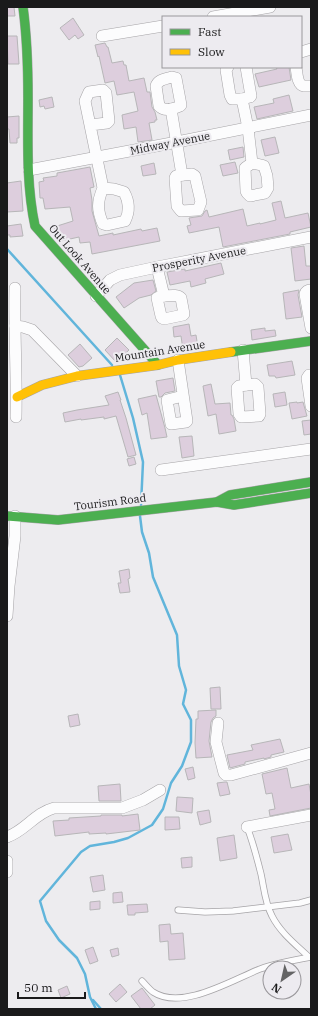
<svg xmlns="http://www.w3.org/2000/svg" width="318" height="1016" font-family="'IBM Plex Serif',serif">
<style>
.lines{fill:none;stroke-linecap:round;stroke-linejoin:round}
.stream{stroke:#61b5db;stroke-width:2.5}
.building{fill:#ddcedd;stroke:#b7b6b8}
.lane-casing{stroke:#a6a4a7;stroke-width:7}
.street-casing{stroke:#a6a4a7;stroke-width:12}
.fast-casing{stroke:#a6a4a7;stroke-width:10}
.slow-casing{stroke:#a6a4a7;stroke-width:10}
.lane{stroke:#fcfcfd;stroke-width:5.5}
.street{stroke:#fcfcfd;stroke-width:11}
.fast{stroke:#4caf50;stroke-width:9}
.slow{stroke:#ffc107;stroke-width:9}
.labels{text-anchor:middle;dominant-baseline:central;stroke-width:4;stroke-linejoin:round;paint-order:stroke}
.street-label{font-size:11px;fill:#1a1a1b;stroke:#edebf0}
</style>
<rect width="100%" height="100%" fill="#edecef"/>
<g class="lines">
<!-- stream -->
<g class="stream">
<path d="M7 249 112 365"/>
<path d="M120 375 133 418 143 462 141 505"/>
<path d="M93 1000 101 1009"/>
<path d="M96 1009 90 997 85 974 77 958 59 940 46 921 40 901 81 852 90 846 114 842 128 838 152 825 163 809 171 783 182 766 191 742V720L183 704 186 690 179 666 177 635 153 577 149 553 142 532 140 516"/>
</g>
</g>
<!-- building -->
<g class="building">
<path d="M7 7H14L15 16H7Z"/>
<path d="M73 18 84 35 78 39 75 35 69 40 60 28Z"/>
<path d="M7 36H17L19 64H8Z"/>
<path d="M105 43 107 47H108L112 63 123 61 124 65H126L129 81 144 78 147 92H150L152 107 155 112 157 120H155V122L149 123 152 140 138 142 136 127 124 129 122 115 138 111 134 92 117 95 114 81 105 83 99 56 98 57 95 45Z"/>
<path d="M276 67H289L291 80 259 87 255 74 277 69Z"/>
<path d="M289 95 293 111 257 119 254 107 274 103 273 99Z"/>
<path d="M52 97 54 107 45 109 44 106 40 107 39 100Z"/>
<path d="M19 116V138H17V143H10L9 129H7V117Z"/>
<path d="M275 137 279 153 265 156 261 140Z"/>
<path d="M243 147 244 157 230 160 228 150Z"/>
<path d="M235 162 238 173 223 176 220 165Z"/>
<path d="M154 163 156 174 143 176 141 166Z"/>
<path d="M90 167 94 187 90 188 92 200V211L99 236 113 233V235L141 229 142 231 157 228 160 241 92 254 90 242 80 243 79 237 61 241 57 238 54 227 73 221 70 207 45 209 43 198H40L39 182 44 181 43 178 57 176V173Z"/>
<path d="M21 181 23 211 7 212V183Z"/>
<path d="M281 201 285 218 308 213 311 227 290 232V234L223 247 219 227 189 233 187 226 191 225 189 218 202 216 205 211 207 210 209 217 243 209 247 226 260 223V224L276 220 272 203Z"/>
<path d="M21 224 23 236 10 237V235H7V226Z"/>
<path d="M304 246 306 266H311V279L295 281 291 248Z"/>
<path d="M221 263 224 274 205 279 206 283 191 287 190 281 170 285 167 272 185 269V271Z"/>
<path d="M153 280 156 291 151 295 139 298 124 308 116 297 134 283Z"/>
<path d="M299 290 298 295 302 317 286 319 283 293Z"/>
<path d="M189 324 191 336 196 335 198 348 183 350 181 336 174 337 173 327Z"/>
<path d="M265 328V331L275 330 276 336 252 340 251 330Z"/>
<path d="M117 338 129 350 117 361 116 362 105 350Z"/>
<path d="M80 344 92 358 83 366 79 367 68 355Z"/>
<path d="M292 361 295 375 276 378 275 376H269L267 365Z"/>
<path d="M173 378 175 391 165 393 161 397H159L156 381Z"/>
<path d="M211 384 215 404 230 403 231 415H232L234 419 236 431 219 434 216 414 208 416 203 386Z"/>
<path d="M118 392 121 400H120L126 418 136 455 128 457 116 416 104 419V417L81 420V419L65 422 63 413 77 410 109 405 105 396Z"/>
<path d="M285 392 287 405 275 407 273 394Z"/>
<path d="M156 395 165 428 167 437 151 439 147 413 142 415 138 399Z"/>
<path d="M297 402V403L303 402 307 416 292 419 289 403Z"/>
<path d="M311 420V434L304 435 302 421Z"/>
<path d="M192 436 194 456 182 458 179 437Z"/>
<path d="M134 457 136 464 129 466 127 459Z"/>
<path d="M129 569 130 578 128 579 130 592 120 593 118 583H121L119 571Z"/>
<path d="M220 687 221 709H211L210 688Z"/>
<path d="M216 710V716L213 718 211 722 209 741 212 757 196 758 195 743 196 719H198V711Z"/>
<path d="M78 714 80 725 70 727 68 716Z"/>
<path d="M280 739 284 752 271 755V757L264 759V758L245 762V764L230 768 227 755 253 750 251 745Z"/>
<path d="M193 767 195 778 188 780 185 769Z"/>
<path d="M287 768 291 788 309 784 311 795V808L270 816 269 810 275 809 272 793 266 794 262 774Z"/>
<path d="M225 782H227L230 794 220 796 217 783Z"/>
<path d="M120 784 121 801H99L98 786Z"/>
<path d="M177 797 193 798 192 813 176 811Z"/>
<path d="M209 810 211 822 200 825 197 812Z"/>
<path d="M138 814 140 830 106 834V833L89 834V832L55 836 53 821 69 820V818L101 816V815H122V816Z"/>
<path d="M165 817H179L180 829 165 830Z"/>
<path d="M288 834 292 850 274 853 271 837Z"/>
<path d="M234 835 237 858 220 861 217 838Z"/>
<path d="M192 857V867L182 868 181 858Z"/>
<path d="M103 875 105 890 93 892 90 877Z"/>
<path d="M122 892 123 902 113 903V893Z"/>
<path d="M100 901V909L90 910V902Z"/>
<path d="M147 904 148 912 135 913V915H128L127 905Z"/>
<path d="M170 924 171 934 183 933 185 959 169 960 168 941 160 942 159 925Z"/>
<path d="M93 947 98 961 90 964 85 950Z"/>
<path d="M118 948 119 955 112 957 110 950Z"/>
<path d="M120 984 127 992 116 1002 109 994Z"/>
<path d="M67 986 70 994 61 998 58 990Z"/>
<path d="M142 988 155 1005 150 1009H141L131 996Z"/>
</g>
<g class="lines">
<defs>
<g id="lane">
<path d="M247 827C253 842 257 858 261 874 264 888 265 903 272 916 280 932 295 944 309 957"/>
<path d="M178 910 205 912 233 911 300 903 311 900"/>
<path d="M142 981C146 985 149 989 153 992 182 1011 232 980 260 969 277 963 294 960 311 957"/>
</g>
<g id="street">
<path d="M213 17 270 7"/>
<path d="M102 36 163 26"/>
<path d="M301 52 311 49"/>
<path d="M228 67 226 70 230 95 232 99H242L250 97 251 96 246 67"/>
<path d="M296 67C297 72 297 85 304 86 304 86 310 86 311 86"/>
<path d="M172 77 176 78 181 105 180 106C173 109 165 112 159 106L156 86C158 79 166 79 172 77Z"/>
<path d="M242 99 248 128 252 163"/>
<path d="M171 109 182 175"/>
<path d="M90 125 107 123 109 121 106 93 103 90 89 92 85 101 103 188C97 202 97 210 103 224L107 225 125 221C130 211 129 201 124 192L114 189 103 188"/>
<path d="M252 163 261 165 264 166 267 176 268 188 265 193 250 196 247 193 246 191 245 168Z"/>
<path d="M29 170 177 142 311 115"/>
<path d="M192 174 195 176 201 202 198 210 181 211 177 206 175 178 176 176Z"/>
<path d="M157 267 164 296"/>
<path d="M15 288C14 331 17 374 16 417"/>
<path d="M311 290C307 290 306 291 305 294L311 328"/>
<path d="M96 296 110 280 120 275 157 267 311 237"/>
<path d="M164 296C169 296 177 294 181 298L184 314 183 315 164 319 162 318 161 316 157 298 159 297Z"/>
<path d="M15 326 23 327 32 330 77 376"/>
<path d="M243 350 246 385"/>
<path d="M178 360 187 421 186 422 171 424 167 400 183 396"/>
<path d="M311 375H309L307 378 311 406"/>
<path d="M255 384 258 387 260 414 259 416 241 417 239 414 237 388 239 386Z"/>
<path d="M161 470 311 449"/>
<path d="M7 616 9 586 15 536V516"/>
<path d="M218 723 216 742 224 773 226 775H231L311 753"/>
<path d="M247 827 311 815"/>
<path d="M7 837C25 831 35 813 54 808H122L143 800 160 790"/>
<path d="M7 861V872"/>
</g>
<g id="fast">
<path d="M23 7C27 37 28 68 28 98 28 141 26 184 35 226L158 365"/>
<path d="M231 352 311 341"/>
<path d="M217 502 230 495 311 482"/>
<path d="M7 516 58 520 217 502 234 505 311 493"/>
</g>
<path id="slow" d="M17 397 42 385 77 376 158 365 178 360 231 352"/>
</defs>
<!-- lane casing -->
<use href="#lane" class="lane-casing"/>
<!-- street casing -->
<use href="#street" class="street-casing"/>
<!-- fast casing -->
<use href="#fast" class="fast-casing"/>
<!-- slow casing -->
<use href="#slow" class="slow-casing"/>
<!-- lane -->
<use href="#lane" class="lane"/>
<!-- street -->
<use href="#street" class="street"/>
<!-- fast -->
<use href="#fast" class="fast"/>
<!-- slow -->
<use href="#slow" class="slow"/>
</g>
<g class="labels">
<!-- street labels -->
<g class="street-label">
<text transform="translate(170 143) rotate(-11)">Midway Avenue</text>
<text transform="translate(80 259) rotate(49)">Out Look Avenue</text>
<text transform="translate(199 259) rotate(-11)">Prosperity Avenue</text>
<text transform="translate(160 351) rotate(-9)">Mountain Avenue</text>
<text transform="translate(110 502) rotate(-7)">Tourism Road</text>
</g>
</g>
<!-- border -->
<rect width="318" height="1016" fill="none" stroke="#1a1a1b" stroke-width="16"/>
<!-- legend -->
<rect x="162" y="16" width="140" height="52" fill="#edebf0" stroke="#99979b"/>
<rect x="170" y="29" width="20" height="6" fill="#4caf50" stroke="#99979b"/>
<text x="198" y="36" font-size="12" fill="#1a1a1b">Fast</text>
<rect x="170" y="49" width="20" height="6" fill="#ffc107" stroke="#99979b"/>
<text x="198" y="56" font-size="12" fill="#1a1a1b">Slow</text>
<!-- north arrow -->
<g transform="translate(282 980) rotate(214)"><circle r="19" fill="#edebf0" stroke="#99979b"/>
<path d="M0-3L7 15L0 10L-7 15Z" fill="#646465"/>
<text y="-6" font-size="11" font-weight="bold" text-anchor="middle" fill="#1a1a1b">N</text>
</g>
<!-- scale -->
<path d="M18 992v6h67v-6" fill="none" stroke="#1a1a1b" stroke-width="2"/>
<text x="24" y="992" font-size="12" fill="#1a1a1b" stroke="#edebf0" stroke-width="3" paint-order="stroke">50 m</text>
</svg>
